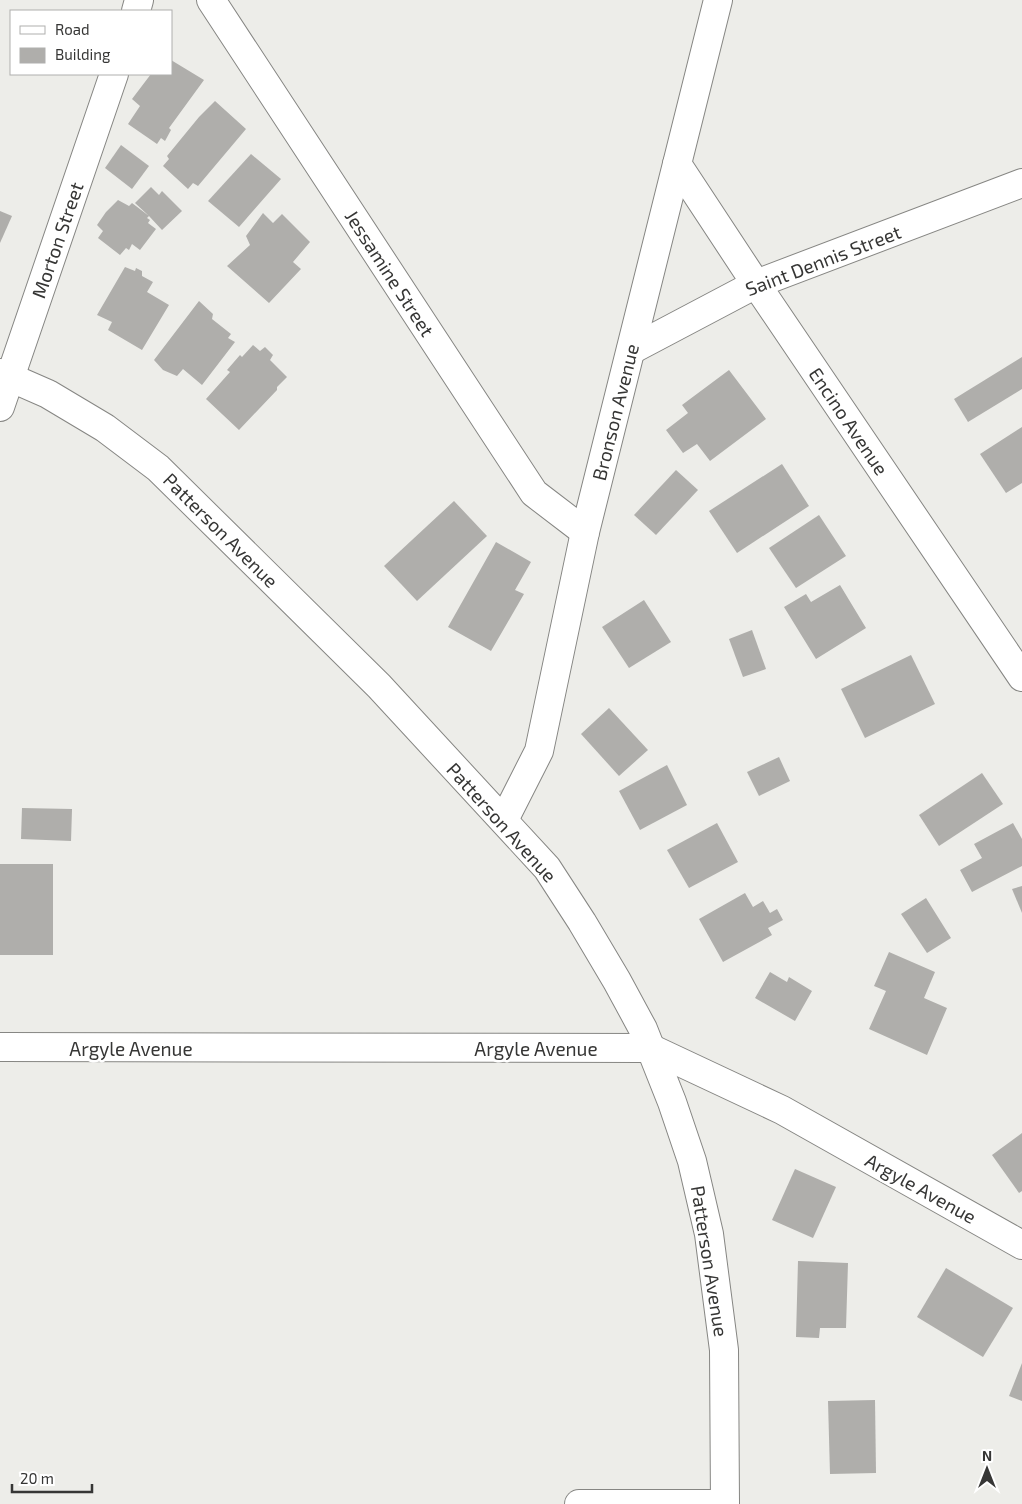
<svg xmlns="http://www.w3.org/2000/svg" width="1022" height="1504" font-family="'Exo 2',sans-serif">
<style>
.building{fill:#afaeab}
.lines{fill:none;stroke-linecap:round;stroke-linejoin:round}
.minor-casing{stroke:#868683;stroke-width:30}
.minor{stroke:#fff;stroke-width:28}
.labels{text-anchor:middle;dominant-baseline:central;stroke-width:5;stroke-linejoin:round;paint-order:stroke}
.street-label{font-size:19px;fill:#363635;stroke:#fff}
</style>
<rect width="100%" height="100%" fill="#edede9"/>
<!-- building -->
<g class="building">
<path d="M171 60 204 80 169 128 171 130 165 141 161 138 157 144 128 124 140 106 132 99 151 74H171Z"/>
<path d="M215 101 246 129 198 186 193 183 188 189 163 166 169 159 167 156 199 117Z"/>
<path d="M121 145 149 166 132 189 105 168Z"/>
<path d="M251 154 281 179 239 227 208 201Z"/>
<path d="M151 187 159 195 162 191 182 211 162 230 149 216 147 218 150 220 148 223 156 229 140 250 132 244 129 250 126 248 120 255 98 238 103 231 97 225 106 212 118 200 129 206 132 203 149 216 135 203Z"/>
<path d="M0 211 12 216 0 243Z"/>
<path d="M263 213 273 223 282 214 310 242 293 262 301 269 269 303 227 266 250 245 246 236Z"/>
<path d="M125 267 135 271 136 268 142 271V276L153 282 147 292 169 305 142 350 108 330 112 322 97 315Z"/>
<path d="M199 301 213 314 212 319 231 334 228 338 235 342 202 385 183 369 177 376 163 370 154 360Z"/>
<path d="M253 345 260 351 265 347 273 355 270 360 287 377 277 387V390L239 430 206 399 230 372 227 370 240 355 242 357Z"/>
<path d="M1022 357V389L968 422 954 399Z"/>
<path d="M729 370 766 419 710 461 697 444 683 453 666 430 688 413 682 405Z"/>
<path d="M1022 427V483L1006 493 980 454Z"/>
<path d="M782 464 809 506 737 553 709 511Z"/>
<path d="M676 470 698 490 656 535 634 515Z"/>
<path d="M454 501 487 536 417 601 384 566Z"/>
<path d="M819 515 846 556 796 588 769 548Z"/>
<path d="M496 542 531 562 515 590 524 594 491 651 448 627Z"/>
<path d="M840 585 866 628 816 659 784 607 806 594 811 602Z"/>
<path d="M644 600 671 642 629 668 602 627Z"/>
<path d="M752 630 766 669 743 677 729 639Z"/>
<path d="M911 655 935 704 865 738 841 689Z"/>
<path d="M609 708 648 750 619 776 581 734Z"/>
<path d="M779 757 790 781 759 796 747 772Z"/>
<path d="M667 765 687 805 640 830 619 791Z"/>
<path d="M982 773 1003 804 939 846 919 815Z"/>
<path d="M22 808 72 809 71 841 21 839Z"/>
<path d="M717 823 738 862 689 888 667 850Z"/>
<path d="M1013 823 1022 839V866L972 892 960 870 982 858 974 844Z"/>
<rect x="0" y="864" width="53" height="91"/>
<path d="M1022 886V913L1012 889Z"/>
<path d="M745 893 753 907 763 901 770 913 777 909 783 920 768 928 772 935 723 962 699 919Z"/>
<path d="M926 898 951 938 927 953 901 914Z"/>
<path d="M889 952 935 972 924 998 947 1008 927 1055 869 1029 886 991 874 986Z"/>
<path d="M770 972 787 982 789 977 812 991 795 1021 755 998Z"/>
<path d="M1022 1133V1191L1019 1193 992 1155Z"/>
<path d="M795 1169 836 1187 813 1238 772 1220Z"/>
<path d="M798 1261 848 1263 846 1328H820L819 1338 796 1337Z"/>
<path d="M946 1268 1013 1308 983 1357 917 1317Z"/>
<path d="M1022 1363V1401L1009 1396Z"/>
<path d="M875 1400 876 1473 830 1474 828 1401Z"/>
</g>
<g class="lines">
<defs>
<g id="minor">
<path d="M211 0 534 493 585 532"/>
<path d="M136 11 139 0"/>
<path d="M677 164 756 284 1022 677"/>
<path d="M631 350 756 284 1022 183"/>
<path d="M0 373 48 394 105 428 158 468 379 686 547 868 582 922 617 981 643 1029 672 1102 692 1161 709 1234 724 1350 725 1504"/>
<path d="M0 407 114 74"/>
<path d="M504 820 539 751 585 532 718 0"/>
<path d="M0 1047 650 1048 782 1110 1022 1245"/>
<path d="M579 1504H725"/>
</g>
</defs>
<!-- minor casing -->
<use href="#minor" class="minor-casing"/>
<!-- minor -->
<use href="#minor" class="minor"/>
</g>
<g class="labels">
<!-- street labels -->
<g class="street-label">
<text transform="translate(57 240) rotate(-71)">Morton Street</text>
<text transform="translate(823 260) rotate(-21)">Saint Dennis Street</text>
<text transform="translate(390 273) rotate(57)">Jessamine Street</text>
<text transform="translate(615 412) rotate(-76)">Bronson Avenue</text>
<text transform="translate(849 421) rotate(56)">Encino Avenue</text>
<text transform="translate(221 530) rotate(45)">Patterson Avenue</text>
<text transform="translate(502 822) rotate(48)">Patterson Avenue</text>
<text x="131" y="1048">Argyle Avenue</text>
<text x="536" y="1048">Argyle Avenue</text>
<text transform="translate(921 1188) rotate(29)">Argyle Avenue</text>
<text transform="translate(710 1261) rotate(81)">Patterson Avenue</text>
</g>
</g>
<!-- legend -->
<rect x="10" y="10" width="162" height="65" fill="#ffffff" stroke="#afafae"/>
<rect x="20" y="26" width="25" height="8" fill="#ffffff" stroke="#afafae"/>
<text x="55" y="35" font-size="15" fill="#363635">Road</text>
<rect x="20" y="48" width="25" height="15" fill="#afaeab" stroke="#afafae"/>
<text x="55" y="60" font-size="15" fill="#363635">Building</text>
<!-- north arrow -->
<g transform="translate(987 1469)" stroke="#ffffff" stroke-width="4" paint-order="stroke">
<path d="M0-4L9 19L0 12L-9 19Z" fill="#363635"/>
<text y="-8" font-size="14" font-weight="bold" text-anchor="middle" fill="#363635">N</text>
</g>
<!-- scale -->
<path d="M12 1484v8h80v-8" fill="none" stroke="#363635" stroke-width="2.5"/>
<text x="20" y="1484" font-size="15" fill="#363635" stroke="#ffffff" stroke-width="4" paint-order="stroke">20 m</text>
</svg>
